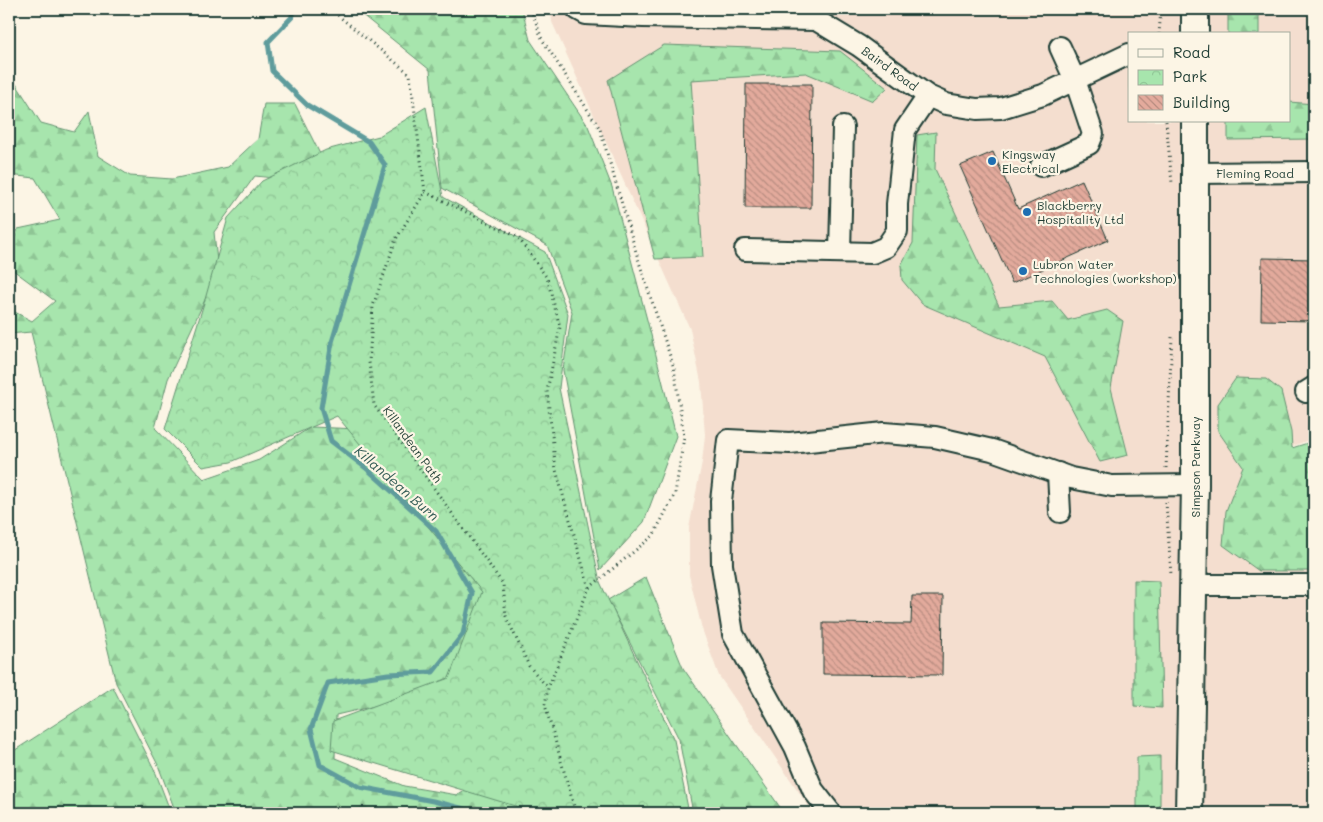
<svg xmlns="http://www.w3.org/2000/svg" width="1323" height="822" font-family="Mali,sans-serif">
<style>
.built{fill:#f4decf;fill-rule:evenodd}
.forest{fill:url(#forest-firs);stroke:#639170}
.park{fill:url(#park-crowns);stroke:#639170}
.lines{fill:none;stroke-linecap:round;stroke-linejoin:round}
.stream{stroke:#5f9c9c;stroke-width:5}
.building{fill:url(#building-back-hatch);stroke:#1f3d34}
.minor-casing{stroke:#1f3d34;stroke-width:24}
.major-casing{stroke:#1f3d34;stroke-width:30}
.path{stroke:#1f3d34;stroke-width:3;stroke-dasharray:1 4;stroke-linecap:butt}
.minor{stroke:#fcf5e5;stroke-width:20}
.major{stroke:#fcf5e5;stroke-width:26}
.poi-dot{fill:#1f6fb2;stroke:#fcf5e5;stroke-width:2}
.labels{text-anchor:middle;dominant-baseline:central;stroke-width:4.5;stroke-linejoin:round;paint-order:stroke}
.street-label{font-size:12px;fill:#1f3d34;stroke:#fcf5e5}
.poi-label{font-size:12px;fill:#1f3d34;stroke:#fcf5e5;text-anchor:start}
.water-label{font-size:14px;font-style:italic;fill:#345d57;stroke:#fcf5e5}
</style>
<defs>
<pattern id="forest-firs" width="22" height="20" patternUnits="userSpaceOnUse" patternTransform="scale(1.25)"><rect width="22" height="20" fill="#a7e5ad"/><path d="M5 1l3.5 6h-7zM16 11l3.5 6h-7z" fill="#8fc595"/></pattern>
<pattern id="park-crowns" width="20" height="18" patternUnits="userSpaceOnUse" patternTransform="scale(1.25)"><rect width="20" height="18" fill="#a7e5ad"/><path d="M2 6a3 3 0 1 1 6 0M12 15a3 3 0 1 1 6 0" fill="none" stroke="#8fc595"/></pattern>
<pattern id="building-back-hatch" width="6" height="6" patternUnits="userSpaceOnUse" patternTransform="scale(1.25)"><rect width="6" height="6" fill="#e3aa9c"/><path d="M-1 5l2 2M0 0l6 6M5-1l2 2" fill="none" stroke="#b78c80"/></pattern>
</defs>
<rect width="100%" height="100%" fill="#fcf5e5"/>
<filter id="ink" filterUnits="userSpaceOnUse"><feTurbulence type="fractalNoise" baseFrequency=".02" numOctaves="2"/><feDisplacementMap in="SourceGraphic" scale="10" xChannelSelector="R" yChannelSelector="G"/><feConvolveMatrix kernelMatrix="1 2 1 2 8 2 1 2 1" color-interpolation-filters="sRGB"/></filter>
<g filter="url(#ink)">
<!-- built -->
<path class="built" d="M551 9H1314V438L1252 462 1314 566V813H809L812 811 719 676 702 629 689 575V528L702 462 705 435 701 382 690 329 552 22ZM1129 34H1289V121H1129Z"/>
<!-- forest -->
<g class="forest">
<path d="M355 9H522L530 40 588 126 612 187 651 335 676 436 644 522 600 570 563 370 572 312 547 245 442 188 430 70Z"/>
<rect x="1228" y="9" width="31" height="25"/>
<path d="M664 45 840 51 887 88 873 101 806 73 691 80 703 257 655 259 608 80Z"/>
<path d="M9 73 41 123 74 132 89 111 98 156 130 176 172 179 228 167 258 139 264 104H295L320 154 284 179 255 176 214 232 218 272 168 379 155 428 204 479 259 460 311 427 359 429 501 588 492 650 431 693 336 715 335 758 404 786 457 795 487 775 544 813H176L158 765 116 683 31 332 9 334V309L32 321 55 301 9 267V252L18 229 60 220 35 178 9 175Z"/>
<path d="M1289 102 1314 104V139L1228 140V121H1289Z"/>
<path d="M936 132 935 169 999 306 1052 301 1068 320 1107 310 1123 321 1111 388 1128 455 1100 462 1045 357 922 304 902 280 901 265 913 243 917 135Z"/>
<path d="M1236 378 1266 379 1281 391 1291 432 1292 448 1314 441V571H1259L1223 545 1226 511 1243 467 1218 431V404Z"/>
<path d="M646 577 683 668 784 813H693L679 739 608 600Z"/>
<path d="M1134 580 1159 581 1162 708 1134 706Z"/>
<path d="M113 687 155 771 171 813H9V754Z"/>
<path d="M1160 756V813H1137V757Z"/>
</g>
<!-- park -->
<path class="park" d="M426 107 443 197 545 252 568 314 559 388 600 582 674 740 689 813H538L331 750 333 721 449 678 482 592 337 416 231 462 203 467 165 429 204 303 228 218 262 181 326 150 379 136Z"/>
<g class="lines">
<!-- stream -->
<path class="stream" d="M292 9V17L268 42 272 71 307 105 369 142 385 165 332 342 321 408 331 441 366 468 436 531 472 593 463 634 433 672 388 674 328 683 311 729 320 765 360 787 433 801 480 813"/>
</g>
<!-- building -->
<g class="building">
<path d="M746 84H812L811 208H745Z"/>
<path d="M993 152 1018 209 1082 180 1108 240 1012 283 960 166Z"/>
<path d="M1262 258 1314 259V321L1261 320Z"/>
<path d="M912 596H943L942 675 823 674V623L911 624Z"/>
</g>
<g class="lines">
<defs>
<g id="minor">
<path d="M577 9 586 14 643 17 816 20 859 46 928 96 946 104 977 109 1001 108 1043 95 1129 54"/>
<path d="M1041 166 1089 144 1093 134 1075 80 1060 47"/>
<path d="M1195 173 1314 172"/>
<path d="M745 250 872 253 886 247 897 231V204L905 130 928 96"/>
<path d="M840 252 843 127"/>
<path d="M1306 392 1314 387"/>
<path d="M1058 473 1060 512"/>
<path d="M1193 585H1314"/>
<path d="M831 813 813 790 795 747 733 634 722 565 721 501 728 440 790 443 884 433 935 437 992 450 1071 478 1112 486 1195 485"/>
</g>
<g id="major">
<path d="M1195 34V9"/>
<path d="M1189 813 1195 485V121"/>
</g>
</defs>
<!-- minor casing -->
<use href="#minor" class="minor-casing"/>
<!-- major casing -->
<use href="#major" class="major-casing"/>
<!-- path -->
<g class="path">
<path d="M330 9 410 74 425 192 396 239 373 306 369 362 374 405 503 584 506 616 529 666 548 688 545 705 576 813"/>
<path d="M531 9 542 39 600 129 639 262 674 368 684 437 675 494 653 536 589 588 548 688"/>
<path d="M554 9 561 14"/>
<path d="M1159 34 1161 9"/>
<path d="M1166 121 1172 183"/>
<path d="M425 192 518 237 547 278 560 327 547 391 556 470 589 588"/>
<path d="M1166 468 1172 337"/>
<path d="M1166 502 1171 575"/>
</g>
<!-- minor -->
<use href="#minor" class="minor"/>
<!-- major -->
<use href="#major" class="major"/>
</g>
</g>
<!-- markers -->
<g class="poi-dot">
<circle cx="992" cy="161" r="5"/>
<circle cx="1027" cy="212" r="5"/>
<circle cx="1023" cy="271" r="5"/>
</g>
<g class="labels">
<!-- street labels -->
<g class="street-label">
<text transform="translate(890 68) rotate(36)">Baird Road</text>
<text x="1255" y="173">Fleming Road</text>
<text transform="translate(413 444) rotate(54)">Killandean Path</text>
<text transform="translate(1195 467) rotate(-90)">Simpson Parkway</text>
</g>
<!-- poi labels -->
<g class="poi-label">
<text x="1002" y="154">Kingsway<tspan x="1002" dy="14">Electrical</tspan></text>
<text x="1037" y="205">Blackberry<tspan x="1037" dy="14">Hospitality Ltd</tspan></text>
<text x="1033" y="264">Lubron Water<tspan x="1033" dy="14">Technologies (workshop)</tspan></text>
</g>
<!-- water labels -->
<g class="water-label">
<text transform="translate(397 483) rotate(41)">Killandean Burn</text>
</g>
</g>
<!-- margin -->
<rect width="1323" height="822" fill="none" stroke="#fcf5e5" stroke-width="30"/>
<rect x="15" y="15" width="1293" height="792" fill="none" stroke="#1f3d34" stroke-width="2" filter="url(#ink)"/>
<!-- legend -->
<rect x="1128" y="32" width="162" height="90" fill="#fcf5e5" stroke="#a4ab9e"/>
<rect x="1138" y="49" width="25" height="8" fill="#fcf5e5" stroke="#a4ab9e"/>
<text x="1173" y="58" font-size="15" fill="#1f3d34">Road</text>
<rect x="1138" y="70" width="25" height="15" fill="url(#park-crowns)" stroke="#a4ab9e"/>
<text x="1173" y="82" font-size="15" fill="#1f3d34">Park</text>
<rect x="1138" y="95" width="25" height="15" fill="url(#building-back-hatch)" stroke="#a4ab9e"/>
<text x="1173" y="108" font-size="15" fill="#1f3d34">Building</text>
</svg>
